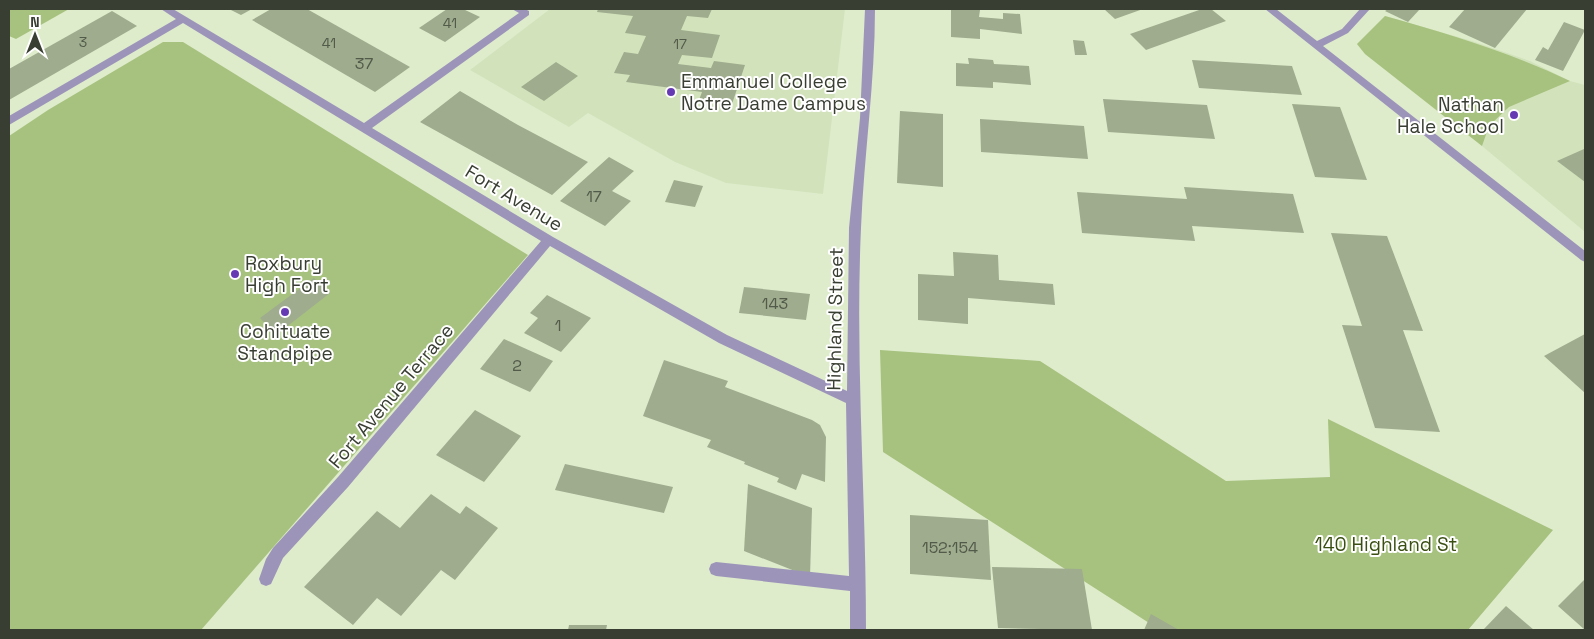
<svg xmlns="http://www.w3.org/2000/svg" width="1594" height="639" font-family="'Space Grotesk',sans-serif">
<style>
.built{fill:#d2e3bb}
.green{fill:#a7c27f}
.building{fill:#9fac8e}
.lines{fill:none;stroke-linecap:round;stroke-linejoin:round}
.minor{fill:#9d95b9;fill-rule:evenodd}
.poi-dot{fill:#663ab2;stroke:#fff;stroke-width:2}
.labels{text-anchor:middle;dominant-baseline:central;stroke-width:4;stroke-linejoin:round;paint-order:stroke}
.far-number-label{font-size:14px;fill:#525a49}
.number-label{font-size:16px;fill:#525a49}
.poi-label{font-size:19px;fill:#393e32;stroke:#fff;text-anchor:start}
.street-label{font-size:19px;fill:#393e32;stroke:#fff}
.park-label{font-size:19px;fill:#3a4f11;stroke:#fff}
</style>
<rect width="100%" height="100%" fill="#deeccc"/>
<!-- built -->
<g class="built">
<path d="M550 9H845L823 194 726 183 675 162 588 113 569 127 470 70Z"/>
<path d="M1385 16 1472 41 1530 61 1570 81 1585 85V232L1482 146 1365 54 1357 44Z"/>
</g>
<!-- green -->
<g class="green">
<path d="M9 9H69L16 39 9 36Z"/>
<path d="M1385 16C1448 34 1510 52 1570 81L1509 107 1489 126 1482 146 1365 54 1357 44Z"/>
<path d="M163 42H183L528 255 201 630H9V136L48 110Z"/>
<path d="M880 350 1040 361 1226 481 1330 477 1328 419 1553 530 1468 630H1160L883 452Z"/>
</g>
<!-- building -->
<g class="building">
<path d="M229 9H252L241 15Z"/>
<path d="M271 9H307L410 67 375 92 252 20Z"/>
<path d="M447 9H463L480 17 445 42 419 28Z"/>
<path d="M598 9H712L708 18 687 16 681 30 720 35 712 58 682 55 678 64 711 68 714 61 745 65 732 104 699 100 702 92 626 82 630 75 614 73 624 52 638 54 646 36 625 33 633 16 597 12Z"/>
<path d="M951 9 980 10 979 17 1003 19V13L1020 14 1022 34 980 29V39L951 37Z"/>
<path d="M1104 9H1143L1115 19Z"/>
<path d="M1202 9H1211L1226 21 1146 50 1130 34Z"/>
<path d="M1388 9H1420L1408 22 1385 11Z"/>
<path d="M1465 9H1527L1495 48 1449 27Z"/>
<path d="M112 11 137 26 9 100V69Z"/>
<path d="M1564 22 1585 30 1563 71 1535 60 1543 47 1548 50Z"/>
<path d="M1073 40 1084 41 1087 55H1075Z"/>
<path d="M968 58 993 60 994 64 1029 66 1031 85 993 82V88L956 86V63L969 64Z"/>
<path d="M1192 60 1292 66 1302 95 1199 88Z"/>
<path d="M556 62 578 76 544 101 521 87Z"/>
<path d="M460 91 518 125 588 162 552 195 420 122Z"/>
<path d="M1103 99 1207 105 1215 139 1108 132Z"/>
<path d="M1292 104 1340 107 1367 180 1315 177Z"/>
<path d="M900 111 943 114V187L897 183Z"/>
<path d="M980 119 1084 126 1088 159 981 152Z"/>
<path d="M1584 149 1585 150V182L1557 161Z"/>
<path d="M609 157 634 171 612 191 631 201 605 226 560 201Z"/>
<path d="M674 180 703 186 695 207 665 202Z"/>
<path d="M1184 187 1293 194 1304 233 1192 226 1195 241 1082 233 1077 192 1187 199Z"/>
<path d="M1331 233 1387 236 1423 331 1403 330 1440 432 1375 428 1342 325 1362 326Z"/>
<path d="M953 252 998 255 999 280 1053 284 1055 305 968 298V324L918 320V274L954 276Z"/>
<path d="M314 278 330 293 276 335 260 318Z"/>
<path d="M744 287 810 294 806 320 739 313Z"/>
<path d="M547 295 591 318 561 352 524 333 538 318 530 313Z"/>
<path d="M1585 334V393L1544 356Z"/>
<path d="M504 339 553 361 530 392 480 369Z"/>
<path d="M664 360 728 381 725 387 812 420 820 425 826 437 825 482 802 474 796 490 777 482 779 478 744 464 745 462 707 447 711 440 643 416Z"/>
<path d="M475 410 521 436 484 482 436 455Z"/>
<path d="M565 464 673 487 664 513 555 490Z"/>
<path d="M748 484 812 508 810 577 744 551Z"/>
<path d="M431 494 460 514 466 506 498 528 455 580 441 570 401 616 377 598 353 625 304 587 377 511 400 528Z"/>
<path d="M910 515 988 520 991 580 910 574Z"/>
<path d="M992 567 1082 569 1092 630 998 628Z"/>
<path d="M1585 579V630L1558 606Z"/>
<path d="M1506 606 1534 630H1483Z"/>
<path d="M1151 614 1179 630H1144Z"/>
<path d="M569 625H607L606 630H568Z"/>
</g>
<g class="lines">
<!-- minor -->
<g class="minor">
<path d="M161 9H173L364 123 519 13 512 9H525L529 11V15L372 128 553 237 727 335 847 391 849 228 860 118 865 9H875C875 82 864 155 861 228 855 362 866 496 866 630H850V591L716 576 711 574 709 569 711 564 716 562 849 576 846 403 719 343 550 246 348 487 283 558 271 584 266 586 261 584 259 579 266 559 273 548 338 477 541 241 183 23 9 125V116L176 19Z"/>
<path d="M1265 9H1276L1317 41 1342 29 1360 9H1370L1348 33 1323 46 1585 251V262L1581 260Z"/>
</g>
</g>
<!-- markers -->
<g class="poi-dot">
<circle cx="671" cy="92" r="5"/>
<circle cx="1514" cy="115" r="5"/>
<circle cx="235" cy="274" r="5"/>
<circle cx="285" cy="312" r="5"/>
</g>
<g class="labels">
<!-- far-number labels -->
<g class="far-number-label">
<text x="450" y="23">41</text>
<text x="83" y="42">3</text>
<text x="329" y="43">41</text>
<text x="680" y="44">17</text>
</g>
<!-- number labels -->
<g class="number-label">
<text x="364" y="63">37</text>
<text x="594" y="196">17</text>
<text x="775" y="303">143</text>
<text x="558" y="325">1</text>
<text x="517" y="365">2</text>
<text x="950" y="547">152;154</text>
</g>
<!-- poi labels -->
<g class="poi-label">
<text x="681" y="81">Emmanuel College<tspan x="681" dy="22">Notre Dame Campus</tspan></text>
<text x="1504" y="104" text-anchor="end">Nathan<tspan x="1504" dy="22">Hale School</tspan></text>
<text x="245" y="263">Roxbury<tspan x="245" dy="22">High Fort</tspan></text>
<text x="285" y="331" text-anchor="middle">Cohituate<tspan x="285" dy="22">Standpipe</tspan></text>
</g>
<!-- street labels -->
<g class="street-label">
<text transform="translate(514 198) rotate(31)">Fort Avenue</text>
<text transform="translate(835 319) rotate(-89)">Highland Street</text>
<text transform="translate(391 396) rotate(-50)">Fort Avenue Terrace</text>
</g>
<!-- park labels -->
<g class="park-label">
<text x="1386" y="544">140 Highland St</text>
</g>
</g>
<!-- border -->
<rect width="1594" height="639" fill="none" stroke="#393e32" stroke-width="20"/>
<!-- north arrow -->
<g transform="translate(35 35)" stroke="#ffffff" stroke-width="4" paint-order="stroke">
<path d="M0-4L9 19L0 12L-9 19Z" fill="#393e32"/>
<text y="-8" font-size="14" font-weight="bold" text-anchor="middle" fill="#393e32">N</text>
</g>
</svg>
